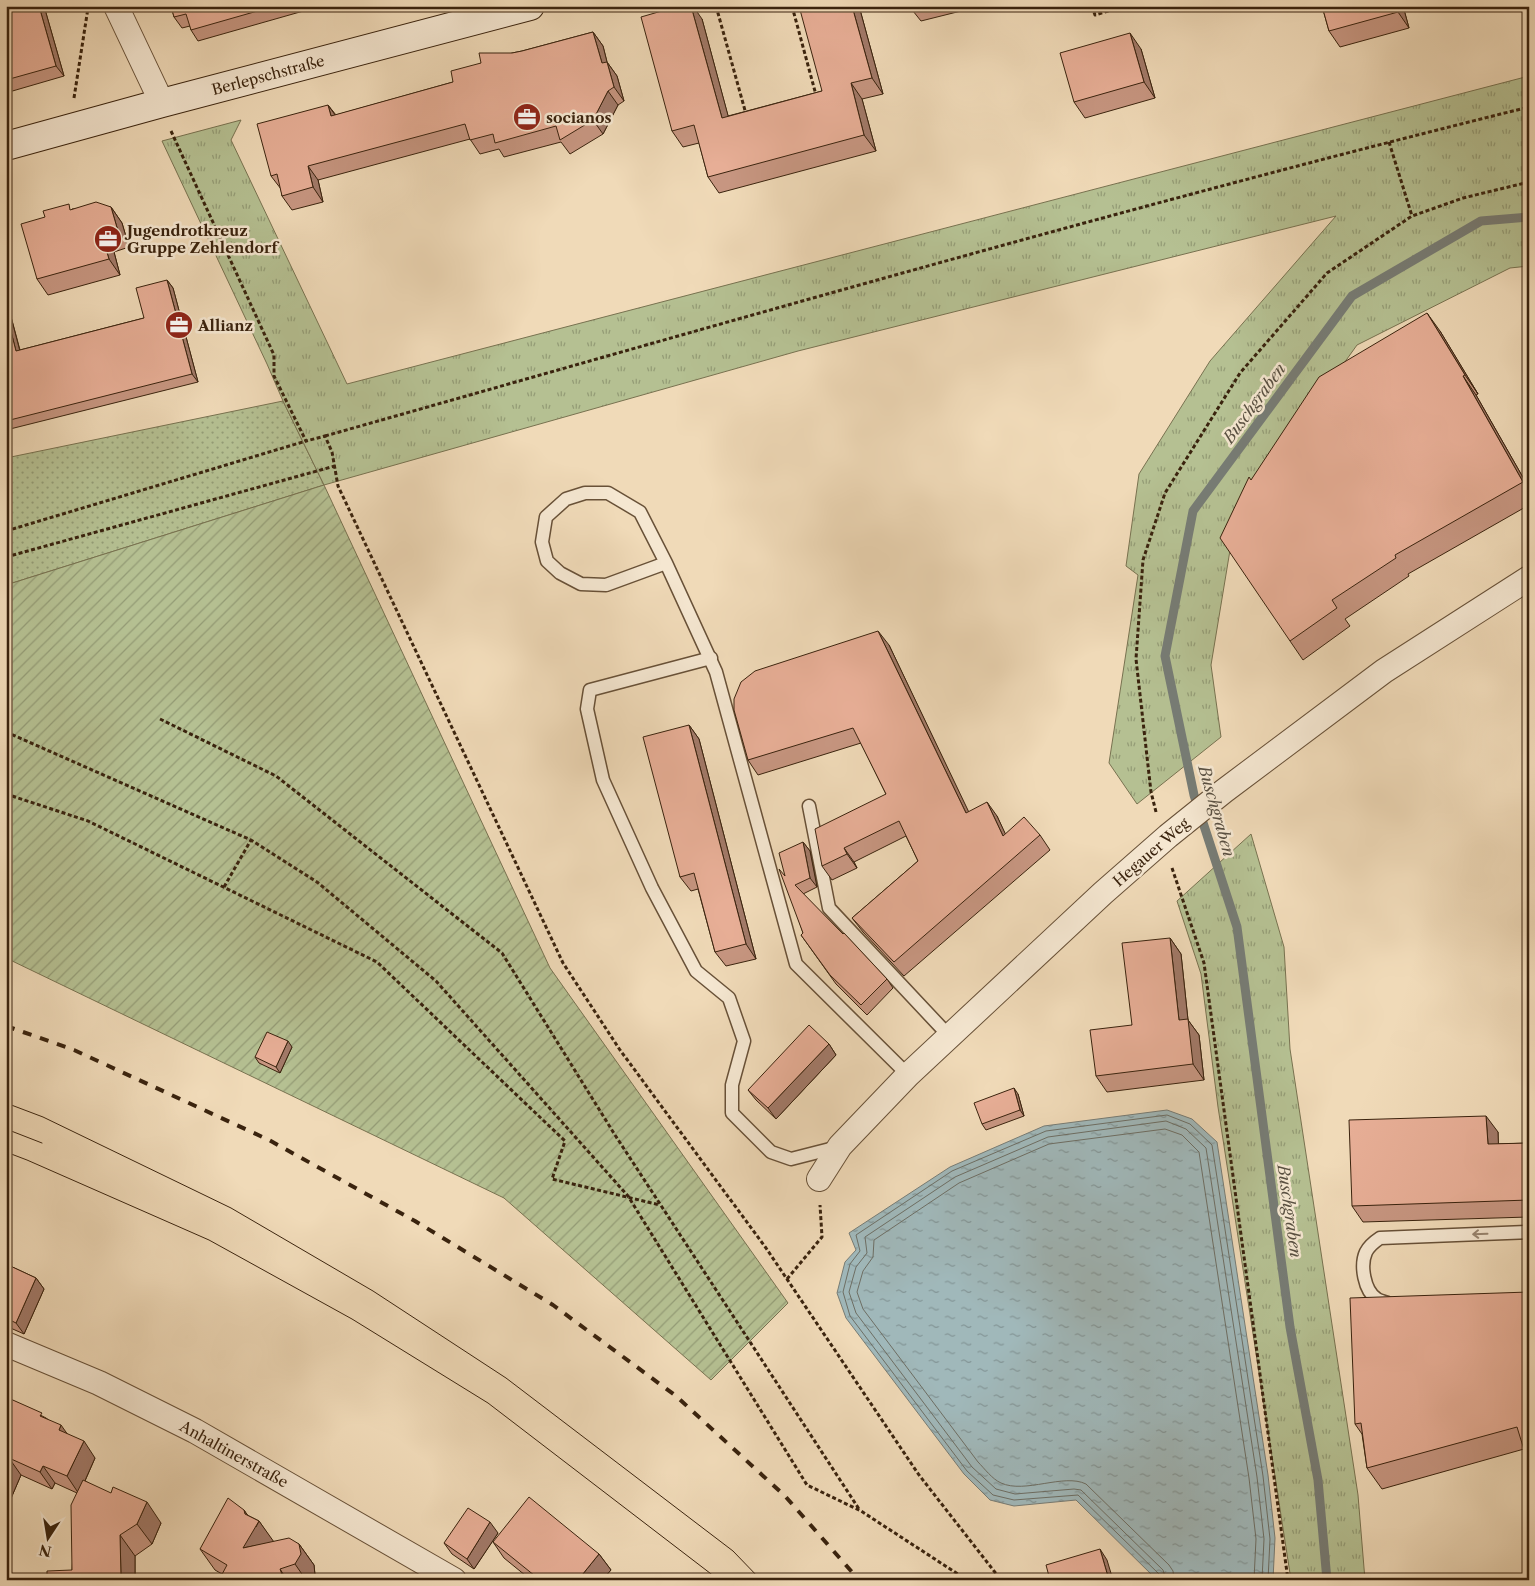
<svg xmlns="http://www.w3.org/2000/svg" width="1535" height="1586" font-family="'Libre Caslon Text',serif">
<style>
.grass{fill:url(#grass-dots);stroke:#787250}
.park{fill:url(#park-tufts);stroke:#787250}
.garden{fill:url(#garden-furrows);stroke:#787250}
.water{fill:url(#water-ripples);stroke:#777c75}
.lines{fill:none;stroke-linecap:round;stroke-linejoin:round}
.shore{stroke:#6d6e64;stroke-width:1}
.stream{stroke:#777c75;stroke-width:9}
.lane-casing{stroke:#685138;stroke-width:15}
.street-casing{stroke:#685138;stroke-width:26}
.secondary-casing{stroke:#3a230e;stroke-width:30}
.path{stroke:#3a230e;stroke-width:3;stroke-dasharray:4 2.5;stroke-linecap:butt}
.lane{stroke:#f5e7d1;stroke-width:12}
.street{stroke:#f5e7d1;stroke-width:24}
.secondary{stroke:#f5e7d1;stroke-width:28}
.tram{stroke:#3a230e;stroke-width:1}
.rail{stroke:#3a230e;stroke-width:4;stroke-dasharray:9 9;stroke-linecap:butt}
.wall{fill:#c79681;stroke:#3a230e}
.shaded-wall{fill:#a27a69;stroke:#3a230e}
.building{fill:#e7ae96;stroke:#3a230e}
.oneway{stroke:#988570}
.labels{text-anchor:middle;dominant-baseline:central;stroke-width:5;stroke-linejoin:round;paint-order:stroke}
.street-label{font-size:15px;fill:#3a230e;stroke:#f5e7d1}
.poi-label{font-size:15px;font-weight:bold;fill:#3a230e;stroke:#f5e7d1;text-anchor:start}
.water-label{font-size:16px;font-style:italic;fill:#595042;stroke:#f5e7d1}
</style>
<defs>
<pattern id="grass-dots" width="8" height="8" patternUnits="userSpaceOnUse" patternTransform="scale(1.25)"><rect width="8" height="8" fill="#b5c092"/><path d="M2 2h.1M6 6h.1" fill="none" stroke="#949c76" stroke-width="1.8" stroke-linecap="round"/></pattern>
<pattern id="park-tufts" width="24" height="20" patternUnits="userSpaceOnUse" patternTransform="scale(1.25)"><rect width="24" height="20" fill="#b5c092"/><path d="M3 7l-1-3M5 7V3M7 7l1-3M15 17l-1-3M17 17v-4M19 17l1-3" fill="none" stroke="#949c76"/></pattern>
<pattern id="garden-furrows" width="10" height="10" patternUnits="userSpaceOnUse" patternTransform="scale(1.25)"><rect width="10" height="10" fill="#b5c092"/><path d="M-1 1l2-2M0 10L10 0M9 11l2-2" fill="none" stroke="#949c76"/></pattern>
<pattern id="water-ripples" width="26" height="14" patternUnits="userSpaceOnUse" patternTransform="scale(1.25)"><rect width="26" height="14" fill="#a0b8ba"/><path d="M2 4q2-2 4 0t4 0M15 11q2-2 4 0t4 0" fill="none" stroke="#839596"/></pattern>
</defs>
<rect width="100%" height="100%" fill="#f0dab8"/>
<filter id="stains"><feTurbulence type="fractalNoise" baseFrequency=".004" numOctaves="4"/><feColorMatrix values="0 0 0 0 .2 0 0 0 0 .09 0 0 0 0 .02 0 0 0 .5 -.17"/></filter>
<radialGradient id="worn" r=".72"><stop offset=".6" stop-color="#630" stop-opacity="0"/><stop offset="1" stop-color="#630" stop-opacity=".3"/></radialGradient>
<!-- grass -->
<path class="grass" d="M283 401 324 485 6 585V458Z"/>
<!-- park -->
<g class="park">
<path d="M1529 76V266L1510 268 1357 345 1236 514 1211 665 1221 737 1137 804 1109 763 1138 575 1126 566 1139 474 1210 361 1336 216 798 351 324 485 283 401 267 364 162 141 241 120 231 140 347 384Z"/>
<path d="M1251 834 1284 947 1290 1049 1358 1495 1365 1580H1291L1218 1107 1201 974 1177 901Z"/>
</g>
<!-- garden -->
<path class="garden" d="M324 485 550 968 788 1303 711 1380 504 1198 6 958V585Z"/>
<!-- water -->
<path class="water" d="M1167 1110 1192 1119 1217 1142 1268 1475 1275 1538 1273 1580H1157L1076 1500 1014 1506 990 1500 964 1474 846 1318 837 1293 845 1262 856 1250 849 1233 950 1167 1044 1126Z"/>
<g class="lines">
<!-- shore -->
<g class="shore">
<path d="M1160 1580 1159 1574 1078 1495 1014 1500 993 1495 967 1471 850 1316 843 1292 850 1264 860 1251 856 1235 952 1171 1046 1131 1167 1115 1190 1124 1212 1145 1263 1476 1270 1539 1268 1580"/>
<path d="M1166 1580 1163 1570 1081 1490 1074 1489 1015 1494 996 1489 972 1467 856 1313 849 1292 856 1267 867 1253 865 1237 955 1177 1048 1137 1166 1121 1186 1129 1206 1148 1257 1477 1264 1539 1262 1580"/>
<path d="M1174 1580 1173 1571 1169 1565 1086 1484C1064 1473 1025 1494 1001 1483 992 1479 984 1468 978 1462L863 1309 857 1292 863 1271 873 1257 874 1240 959 1183 1049 1144 1165 1129 1182 1135 1199 1152 1249 1478 1256 1539 1254 1580"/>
</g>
<!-- stream -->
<path class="stream" d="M1327 1580 1318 1480 1290 1327 1237 927 1194 795 1165 656 1193 511 1352 296 1481 221 1529 217"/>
<defs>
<g id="lane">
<path d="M666 563 606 585 581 584 560 573 547 561 542 542 546 517 566 499 585 493H608L640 512 666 563 716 672 796 964 908 1075"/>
<path d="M711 658 590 690 587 709 603 780 652 888 696 971 729 998 744 1041 732 1085V1113L771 1152 791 1159 838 1147"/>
<path d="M809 806 829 908 950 1037"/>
<path d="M1388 1303C1385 1302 1380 1301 1377 1299 1364 1291 1360 1265 1366 1252 1369 1246 1374 1242 1380 1238L1529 1232"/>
</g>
<g id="street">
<path d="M116 6 162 103"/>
<path d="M819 1179 840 1146 908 1075 1103 893 1168 836 1224 791 1384 671 1529 578"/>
<path d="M6 1344 99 1383 195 1431 454 1580"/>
</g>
<path id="secondary" d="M6 146 162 103 530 6"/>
</defs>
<!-- lane casing -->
<use href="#lane" class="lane-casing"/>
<!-- street casing -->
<use href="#street" class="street-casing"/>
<!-- secondary casing -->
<use href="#secondary" class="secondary-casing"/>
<!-- path -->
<g class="path">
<path d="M716 6 746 114"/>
<path d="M792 6 816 95"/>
<path d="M1092 6 1095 15 1125 6"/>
<path d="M74 98 88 8"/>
<path d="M171 131 274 355V376L306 441 325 436 332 452 338 486 563 963 620 1050 766 1248 919 1475 1001 1580"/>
<path d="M1389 142 1412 216"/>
<path d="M325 436C725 323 1125 207 1529 107"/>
<path d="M6 531 306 441"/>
<path d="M6 557 335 466"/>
<path d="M160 719 276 776 502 953 615 1135 859 1509"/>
<path d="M6 732 251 840 317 882 436 981 628 1196 807 1485 861 1511 967 1580"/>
<path d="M6 794 88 821 377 962 565 1141 552 1179 660 1205"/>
<path d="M1156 812 1151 792 1136 659 1143 560 1165 493 1240 373 1327 273 1412 216 1463 198 1529 182"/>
<path d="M1172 868 1204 963 1288 1580"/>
<path d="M224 887 251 840"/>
<path d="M787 1279 822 1237 820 1205"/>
</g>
<!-- lane -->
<use href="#lane" class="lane"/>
<!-- street -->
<use href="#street" class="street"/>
<!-- secondary -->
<use href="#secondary" class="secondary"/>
<!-- tram -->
<g class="tram">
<path d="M6 1103 43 1117 231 1208 373 1291 506 1378 733 1551 761 1580"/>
<path d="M6 1129 42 1143"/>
<path d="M6 1152 27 1160 209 1240 352 1319 488 1403 719 1580"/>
</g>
<!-- rail -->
<path class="rail" d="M6 1026 74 1050 269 1140 415 1221 553 1305 676 1396 785 1496 859 1580"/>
</g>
<!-- wall -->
<g class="wall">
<path d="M6 6H44L64 76 9 92 6 88Z"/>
<path d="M171 6H321L198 41 191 30 190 26 182 28 174 17Z"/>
<path d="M859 6 883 94 862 99 876 151 719 193 708 177 699 143 683 147 672 131 702 19 728 116 822 91Z"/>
<path d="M912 6H981L921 21 913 11Z"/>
<path d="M1322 6H1403L1409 28 1340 47 1329 31Z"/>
<path d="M593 32 603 46 607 62 617 76 624 101 618 105 603 134 570 154 561 142 504 157 499 149 480 154 470 139 318 180 323 202 292 210 282 196 281 189 271 176 328 105 336 115 453 82 481 63 512 53 522 51Z"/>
<path d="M1141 49 1155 98 1085 118 1074 102Z"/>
<path d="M111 207 122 223 129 247 114 252 120 275 48 295 37 279 72 209Z"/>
<path d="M167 280 173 288 198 382 6 430V298L20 350 144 318Z"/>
<path d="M1440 331 1478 394 1476 395 1529 488V505L1408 574 1409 576 1345 619 1350 626 1303 660 1290 641 1251 480Z"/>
<path d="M889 645 968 812 997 816 1005 834 1040 835 1050 850 904 976 863 932 852 918 918 861 906 836 854 862 857 868 832 880 822 866 886 794 861 743 758 775 748 760Z"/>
<path d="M689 725 699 739 756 959 726 966 715 952 698 889 691 891 680 877Z"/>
<path d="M803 842 810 851 817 887 803 894 887 979 893 988 867 1015 836 984 801 935 803 933 785 876Z"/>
<path d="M1170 938 1181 954 1188 1020 1199 1035 1204 1080 1107 1092 1096 1076 1132 1025Z"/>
<path d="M829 1044 836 1055 776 1119 756 1100 748 1090Z"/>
<path d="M292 1047 280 1073 259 1063 255 1057Z"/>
<path d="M1018 1094 1024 1116 986 1130 982 1124Z"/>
<path d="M1498 1132V1144L1529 1143V1217L1363 1222 1352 1206Z"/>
<path d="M6 1264 36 1278 44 1289 24 1334 6 1326Z"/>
<path d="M1529 1292 1524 1449 1382 1489 1367 1468 1362 1434 1355 1424Z"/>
<path d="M6 1397 46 1418 67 1434 95 1458 85 1481 161 1523 152 1544 135 1556V1577L151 1580 72 1570 77 1493 55 1483 52 1489 21 1475 6 1510Z"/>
<path d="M244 1510 247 1515 259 1521 273 1542 299 1544 314 1565 315 1575 313 1580H219L222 1574 215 1570 200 1549Z"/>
<path d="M498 1533 474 1569 452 1554 444 1543Z"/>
<path d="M493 1542 599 1554 611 1570 602 1580H531L504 1558Z"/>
</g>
<!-- shaded-wall -->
<g class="shaded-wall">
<path d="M39 6H44L64 76 56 66Z"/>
<path d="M691 6H693L702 19 733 134 722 118Z"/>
<path d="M852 6H859L883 94 872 78Z"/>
<path d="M1396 6H1403L1409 28 1398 12Z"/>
<path d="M593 32 603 46 611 78 602 63Z"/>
<path d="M1130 33 1141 49 1155 98 1144 82Z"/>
<path d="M607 62 617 76 624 101 614 87Z"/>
<path d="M851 83 862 99 876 151 864 135Z"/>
<path d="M608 91 618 105 603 134 593 120Z"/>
<path d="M328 105 338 119 331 116Z"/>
<path d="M308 166 318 180 323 202 313 187Z"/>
<path d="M111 207 122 223 129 247 118 231Z"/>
<path d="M102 236 114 252 120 275 109 259Z"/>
<path d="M167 280 173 288 198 382 192 374Z"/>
<path d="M6 298 22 359 16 351 6 312Z"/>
<path d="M1427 313 1440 331 1478 394 1465 375Z"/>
<path d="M1463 376 1476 395 1529 488V491L1523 482Z"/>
<path d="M878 631 889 645 976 827 966 813Z"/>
<path d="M689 725 699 739 756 959 746 944Z"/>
<path d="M987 802 997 816 1013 850 1003 836Z"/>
<path d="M803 842 810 851 817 887 810 878Z"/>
<path d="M844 848 854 862 857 868 847 854Z"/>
<path d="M1170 938 1181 954 1188 1020 1199 1035 1204 1080 1193 1064 1179 1020Z"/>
<path d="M288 1041 292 1047 280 1073 276 1067Z"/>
<path d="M829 1044 836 1055 776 1119 768 1108Z"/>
<path d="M1014 1088 1018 1094 1024 1116 1020 1110Z"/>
<path d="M1486 1116 1498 1132 1499 1160 1488 1144Z"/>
<path d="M36 1278 44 1289 24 1334 16 1323Z"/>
<path d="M61 1425 73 1442 59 1430Z"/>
<path d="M84 1441 95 1458 79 1494 67 1476Z"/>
<path d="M9 1458 21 1475 6 1510V1465Z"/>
<path d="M43 1466 55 1483 52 1489 40 1472Z"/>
<path d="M147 1502 161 1523 152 1544 137 1524Z"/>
<path d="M244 1510 256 1527 259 1521 274 1542 243 1548 245 1514Z"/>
<path d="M490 1522 498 1533 474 1569 467 1559Z"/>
<path d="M120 1535 135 1556V1580L121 1577Z"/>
<path d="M299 1544 314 1565 315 1575 313 1580H306L295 1564Z"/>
<path d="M1100 1549 1107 1560 1113 1580H1109Z"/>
<path d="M599 1554 611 1570 602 1580H578Z"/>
<path d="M280 1569 287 1580H284Z"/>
</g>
<!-- building -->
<g class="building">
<path d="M6 6H39L56 66 6 80Z"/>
<path d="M171 6H275L191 30 186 14 174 17Z"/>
<path d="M679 6H691L722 118 822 91 799 6H852L872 78 851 83 864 135 708 177 694 125 672 131 641 17Z"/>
<path d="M912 6H930L913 11Z"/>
<path d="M1322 6H1396L1398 12 1329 31Z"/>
<path d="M593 32 602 63 607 62 614 87 608 91 593 120 560 140 556 126 495 143 493 134 470 140 465 124 308 166 313 187 282 196 277 174 271 176 257 124 328 105 331 116 453 82 451 71 481 63 479 53H512L522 51Z"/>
<path d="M1130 33 1144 82 1074 102 1060 53Z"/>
<path d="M96 202 111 207 118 231 102 236 109 259 37 279 21 224 45 217 43 211 69 204 70 210Z"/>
<path d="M167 280 192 374 6 421V312L16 351 144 318 136 288Z"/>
<path d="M1427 313 1465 375 1463 376 1523 482 1395 555 1396 558 1332 600 1337 608 1290 641 1220 538 1249 477 1251 480 1319 377Z"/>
<path d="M878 631 966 813 987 802 1003 836 1024 817 1040 835 894 962 852 918 918 861 899 821 844 848 847 854 822 866 815 829 886 794 853 728 748 760 734 710V699L741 682 755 671Z"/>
<path d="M689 725 746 944 715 952 694 873 680 877 643 737Z"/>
<path d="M803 842 810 878 795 885 843 934 844 933 887 979 861 1005 830 975 801 935 803 933 779 869 785 876 779 853Z"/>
<path d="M1170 938 1179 1020 1188 1019 1193 1064 1096 1076 1090 1030 1132 1025 1122 943Z"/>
<path d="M809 1025 829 1044 768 1108 748 1090Z"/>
<path d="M267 1032 288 1041 276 1067 255 1057Z"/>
<path d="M1014 1088 1020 1110 982 1124 974 1103Z"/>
<path d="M1486 1116 1488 1144 1529 1143V1200L1352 1206 1349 1120Z"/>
<path d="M6 1264 36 1278 16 1323 6 1318Z"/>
<path d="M1529 1292V1466L1517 1427 1367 1468 1361 1423 1355 1424 1350 1298Z"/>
<path d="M6 1397 42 1413 40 1416 61 1425 59 1430 84 1441 67 1476 43 1466 40 1472 9 1458 6 1465Z"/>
<path d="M83 1480 111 1493 113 1487 147 1502 137 1524 120 1535 121 1577H149V1580H47V1571L72 1570 71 1505Z"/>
<path d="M529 1497 599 1554 578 1580H540L493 1542Z"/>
<path d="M228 1498 244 1510 245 1514 259 1521 243 1548 289 1538 299 1544 301 1554 295 1564 280 1569 284 1580H219L227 1565 200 1549Z"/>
<path d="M468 1508 490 1522 467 1559 444 1543Z"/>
<path d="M1100 1549 1109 1580H1050L1046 1565Z"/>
</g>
<!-- one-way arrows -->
<defs><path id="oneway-shaft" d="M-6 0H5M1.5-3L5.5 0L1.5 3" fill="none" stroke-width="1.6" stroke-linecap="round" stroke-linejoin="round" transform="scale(1.25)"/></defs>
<use class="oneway" href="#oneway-shaft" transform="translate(1480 1234) rotate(178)"/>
<!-- icons -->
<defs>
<symbol id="office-disc" viewBox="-11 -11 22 22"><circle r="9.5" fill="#8f2418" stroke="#f5e7d1"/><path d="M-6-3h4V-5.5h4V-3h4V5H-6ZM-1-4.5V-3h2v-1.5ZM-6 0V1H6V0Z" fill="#fff"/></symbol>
</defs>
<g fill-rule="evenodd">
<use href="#office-disc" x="511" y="101" width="32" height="32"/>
<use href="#office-disc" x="92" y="223" width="32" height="32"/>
<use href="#office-disc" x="163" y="309" width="32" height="32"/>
</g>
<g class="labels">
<!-- street labels -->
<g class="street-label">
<text transform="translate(268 75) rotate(-15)">Berlepschstraße</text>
<text transform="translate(1151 852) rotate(-41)">Hegauer Weg</text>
<text transform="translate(234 1454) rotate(29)">Anhaltinerstraße</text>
</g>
<!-- poi labels -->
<g class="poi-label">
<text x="546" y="117">socianos</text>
<text x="127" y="230">Jugendrotkreuz<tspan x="127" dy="17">Gruppe Zehlendorf</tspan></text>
<text x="198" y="325">Allianz</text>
</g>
<!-- water labels -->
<g class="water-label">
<text transform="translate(1254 403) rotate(-54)">Buschgraben</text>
<text transform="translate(1217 811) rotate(74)">Buschgraben</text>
<text transform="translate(1290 1211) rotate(82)">Buschgraben</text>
</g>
</g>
<!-- margin -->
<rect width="1535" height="1586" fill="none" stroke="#f0dab8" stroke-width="25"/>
<rect x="8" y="8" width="1520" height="1571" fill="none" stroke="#3a230e" stroke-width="2.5"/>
<rect x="12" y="12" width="1510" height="1561" fill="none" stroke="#3a230e"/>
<!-- north arrow -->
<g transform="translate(48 1538) rotate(192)" stroke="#f5e7d1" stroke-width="4" paint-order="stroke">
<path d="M0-4L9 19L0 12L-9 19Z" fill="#3a230e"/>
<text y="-8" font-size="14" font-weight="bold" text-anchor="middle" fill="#3a230e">N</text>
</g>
<rect width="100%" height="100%" filter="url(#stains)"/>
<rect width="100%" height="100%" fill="url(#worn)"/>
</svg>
